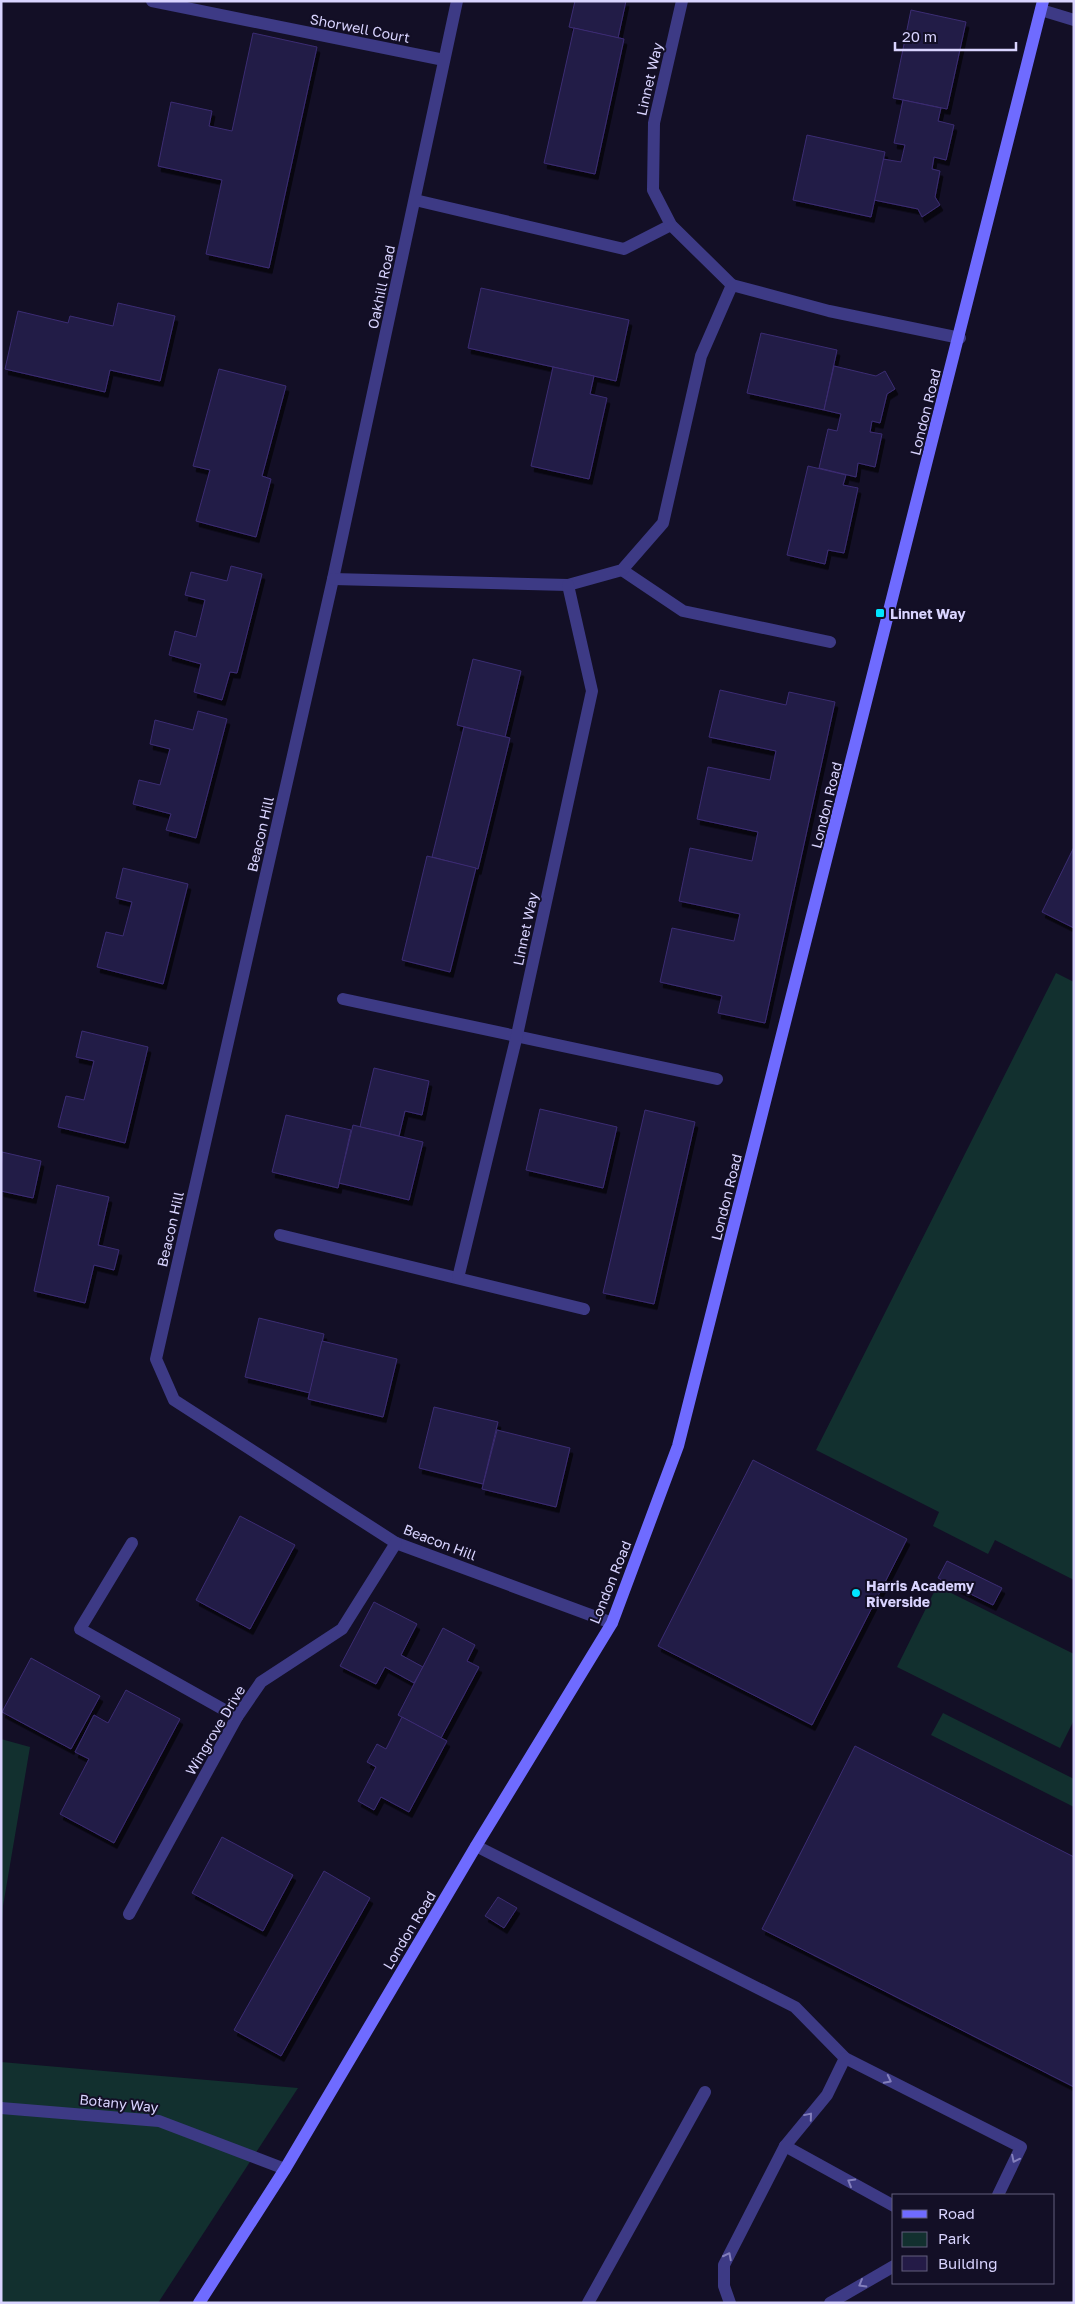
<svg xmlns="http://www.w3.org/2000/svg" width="1075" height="2304" font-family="'Golos Text',sans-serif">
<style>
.green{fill:#12302f}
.building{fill:#241b47;stroke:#3b2d73;filter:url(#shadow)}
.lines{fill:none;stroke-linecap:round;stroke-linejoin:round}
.lane{stroke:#3d3a85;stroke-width:12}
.street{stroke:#3d3a85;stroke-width:12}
.secondary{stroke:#6f6bff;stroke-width:12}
.oneway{stroke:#837fbc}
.poi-dot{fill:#00e5ff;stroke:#130f26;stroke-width:2}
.labels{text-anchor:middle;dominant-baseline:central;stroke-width:4;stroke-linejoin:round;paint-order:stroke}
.street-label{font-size:14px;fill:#d9d4ff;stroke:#130f26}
.poi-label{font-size:14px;font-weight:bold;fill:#d9d4ff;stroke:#130f26;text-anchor:start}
</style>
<defs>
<filter id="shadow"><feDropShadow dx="3" dy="5.5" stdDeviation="0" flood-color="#0009"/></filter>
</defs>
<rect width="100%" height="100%" fill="#130f26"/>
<!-- green -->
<g class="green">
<path d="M1056 973 1074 982V1580L995 1540 988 1554 933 1526 939 1512 816 1450Z"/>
<path d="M937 1586 1074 1654V1720L1060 1748 897 1667Z"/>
<path d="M943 1713 1074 1779V1807L931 1735Z"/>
<path d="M1 1739 30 1747 3 1906 1 1941Z"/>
<path d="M1 2062 298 2088 158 2303H1Z"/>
</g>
<!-- building -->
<g class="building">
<path d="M575 1H626L618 38 569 27Z"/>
<path d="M911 10 966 22 947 109 893 98Z"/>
<path d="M574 28 624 39 595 174 544 163Z"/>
<path d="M253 33 317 47 269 268 206 254 222 180 158 166 171 102 212 111 209 126 232 131Z"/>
<path d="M903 100 941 108 938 121 954 125 946 160 934 157 932 169 940 171 935 197 940 205 922 217 918 209 874 200 883 159 901 162 905 145 894 143Z"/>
<path d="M807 135 885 152 871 217 793 200Z"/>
<path d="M481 288 629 320 616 381 468 348Z"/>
<path d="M118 303 175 316 160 381 110 370 105 392 5 369 18 311 68 323 70 316 113 326Z"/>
<path d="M761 333 837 350 824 410 747 393Z"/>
<path d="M834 366 876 376 885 371 895 389 887 394 880 423 872 421 870 432 882 434 875 467 858 463 856 477 819 468 828 429 837 431 841 414 824 410Z"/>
<path d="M553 367 594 376 590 394 607 398 589 479 531 466Z"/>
<path d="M219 369 286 386 262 476 271 479 256 537 196 521 210 470 193 466Z"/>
<path d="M808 466 846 475 843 485 858 488 844 553 828 550 825 564 787 555Z"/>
<path d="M231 566 262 574 237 673 230 672 222 700 194 692 201 664 169 655 175 631 196 637 205 600 185 595 191 572 227 581Z"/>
<path d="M473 659 521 671 505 737 457 725Z"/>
<path d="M720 690 786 705 789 692 835 702 765 1023 718 1013 722 996 660 982 672 928 734 941 740 914 679 901 690 848 752 861 758 832 697 819 708 767 770 780 776 751 709 737Z"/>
<path d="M198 711 227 719 196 838 166 830 171 814 133 804 139 780 160 785 170 749 150 744 155 720 193 730Z"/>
<path d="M464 727 510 738 478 869 432 857Z"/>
<path d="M1074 847V928L1042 912Z"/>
<path d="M427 856 476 868 450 972 402 960Z"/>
<path d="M123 868 188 884 163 984 97 967 106 932 123 936 132 902 116 898Z"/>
<path d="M82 1031 148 1047 125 1143 58 1127 66 1096 84 1100 94 1061 76 1057Z"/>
<path d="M374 1068 429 1081 422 1115 405 1111 399 1136 360 1127Z"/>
<path d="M540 1109 617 1127 603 1188 526 1170Z"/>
<path d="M645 1110 695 1122 654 1304 603 1293Z"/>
<path d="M286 1115 351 1130 338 1188 272 1172Z"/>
<path d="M353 1125 423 1142 409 1200 339 1183Z"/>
<path d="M2 1152 41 1161 33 1198 1 1191Z"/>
<path d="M57 1185 109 1197 98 1245 119 1250 114 1270 94 1265 85 1303 34 1291Z"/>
<path d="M259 1318 324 1334 310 1393 245 1377Z"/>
<path d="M322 1341 397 1359 383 1417 308 1399Z"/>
<path d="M434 1407 498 1422 483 1484 419 1468Z"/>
<path d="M497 1430 570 1448 556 1507 482 1489Z"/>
<path d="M753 1460 907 1539 812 1725 658 1646Z"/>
<path d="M240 1516 295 1545 250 1629 196 1600Z"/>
<path d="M947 1561 1002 1588 993 1605 938 1578Z"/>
<path d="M374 1602 417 1624 401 1655 423 1667 414 1683 385 1667 376 1684 340 1666Z"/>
<path d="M443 1628 475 1645 467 1661 479 1667 441 1738 398 1715Z"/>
<path d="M31 1658 100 1696 71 1749 2 1712Z"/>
<path d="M126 1690 180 1719 114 1843 60 1814 89 1759 75 1752 94 1715 108 1723Z"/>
<path d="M402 1717 447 1741 409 1812 381 1797 374 1810 358 1801 376 1767 367 1762 377 1744 386 1749Z"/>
<path d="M855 1746 1074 1857V2087L762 1929Z"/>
<path d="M222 1837 293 1875 263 1931 192 1893Z"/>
<path d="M324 1871 370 1898 281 2056 234 2030Z"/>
<path d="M498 1897 517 1908 504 1928 485 1916Z"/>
</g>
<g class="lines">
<!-- lane -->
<g class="lane">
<path d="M152 1 444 60"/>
<path d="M1041 10 1074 20"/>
<path d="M415 200 624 249 671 225"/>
<path d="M622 570 683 611 830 642"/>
<path d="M343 999 717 1079"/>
<path d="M132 1543 80 1629 237 1717"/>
<path d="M476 1846 795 2007 845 2058 1021 2147 998 2195"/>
<path d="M785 2146 894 2206"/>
<path d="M588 2303 705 2092"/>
<path d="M730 2303 724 2286V2265L785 2146 827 2095 845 2058"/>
<path d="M830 2303 894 2266"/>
</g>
<!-- street -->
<g class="street">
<path d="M457 1 333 579 156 1359 174 1400 396 1543 612 1623"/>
<path d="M682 1 654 123 653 190 671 225 732 285"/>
<path d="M333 579 568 585 622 570 663 523 701 356 732 285 829 311 960 338"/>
<path d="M280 1235 584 1309"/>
<path d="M458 1278 517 1035 592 691 568 585"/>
<path d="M129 1914 237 1717 261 1682 342 1629 396 1543"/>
<path d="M1 2108 159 2121 285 2169"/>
</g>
<!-- secondary -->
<path class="secondary" d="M199 2303 285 2169 476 1846 612 1623 678 1446 1043 1"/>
</g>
<!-- one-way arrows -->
<defs><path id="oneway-chevron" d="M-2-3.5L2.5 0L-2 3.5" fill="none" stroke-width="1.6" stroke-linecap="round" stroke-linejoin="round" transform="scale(1.25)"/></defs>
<g class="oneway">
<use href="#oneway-chevron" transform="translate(888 2080) rotate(27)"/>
<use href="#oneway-chevron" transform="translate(809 2116) rotate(-50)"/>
<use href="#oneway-chevron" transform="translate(1015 2159) rotate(116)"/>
<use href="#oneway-chevron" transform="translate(851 2182) rotate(-150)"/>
<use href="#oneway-chevron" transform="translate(728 2256) rotate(-63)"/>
<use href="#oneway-chevron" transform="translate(862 2284) rotate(150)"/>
</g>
<!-- markers -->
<g class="poi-dot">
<rect x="875" y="608" width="10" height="10" rx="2.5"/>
<circle cx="856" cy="1593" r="5"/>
</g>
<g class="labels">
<!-- street labels -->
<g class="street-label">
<text transform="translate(360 28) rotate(11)">Shorwell Court</text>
<text transform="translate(649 79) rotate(-77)">Linnet Way</text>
<text transform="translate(381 287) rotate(-78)">Oakhill Road</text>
<text transform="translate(925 412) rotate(-76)">London Road</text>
<text transform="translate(826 805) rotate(-76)">London Road</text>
<text transform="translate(260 834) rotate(-77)">Beacon Hill</text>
<text transform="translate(525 929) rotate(-78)">Linnet Way</text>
<text transform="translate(726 1197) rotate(-76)">London Road</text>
<text transform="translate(170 1229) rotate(-77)">Beacon Hill</text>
<text transform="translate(440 1542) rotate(21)">Beacon Hill</text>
<text transform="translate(610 1582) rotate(-68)">London Road</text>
<text transform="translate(215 1730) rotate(-59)">Wingrove Drive</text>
<text transform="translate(409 1930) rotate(-59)">London Road</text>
<text transform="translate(119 2103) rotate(6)">Botany Way</text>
</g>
<!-- poi labels -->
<g class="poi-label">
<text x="890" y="613">Linnet Way</text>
<text x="866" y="1585">Harris Academy<tspan x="866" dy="16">Riverside</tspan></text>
</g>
</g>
<!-- border -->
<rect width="1075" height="2304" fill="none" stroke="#d9d4ff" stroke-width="5"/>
<!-- legend -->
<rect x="892" y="2194" width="162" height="90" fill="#130f26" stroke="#625e7d"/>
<rect x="902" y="2210" width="25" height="8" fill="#6f6bff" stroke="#625e7d"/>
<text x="938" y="2219" font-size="15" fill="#d9d4ff">Road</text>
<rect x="902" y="2232" width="25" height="15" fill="#12302f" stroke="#625e7d"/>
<text x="938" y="2244" font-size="15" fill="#d9d4ff">Park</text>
<rect x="902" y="2256" width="25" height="15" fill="#241b47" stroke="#625e7d"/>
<text x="938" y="2269" font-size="15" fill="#d9d4ff">Building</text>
<!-- scale -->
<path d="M895 42v8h121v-8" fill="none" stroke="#d9d4ff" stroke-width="2.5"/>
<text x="902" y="42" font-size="15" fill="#d9d4ff" stroke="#130f26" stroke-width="4" paint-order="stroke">20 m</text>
</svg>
